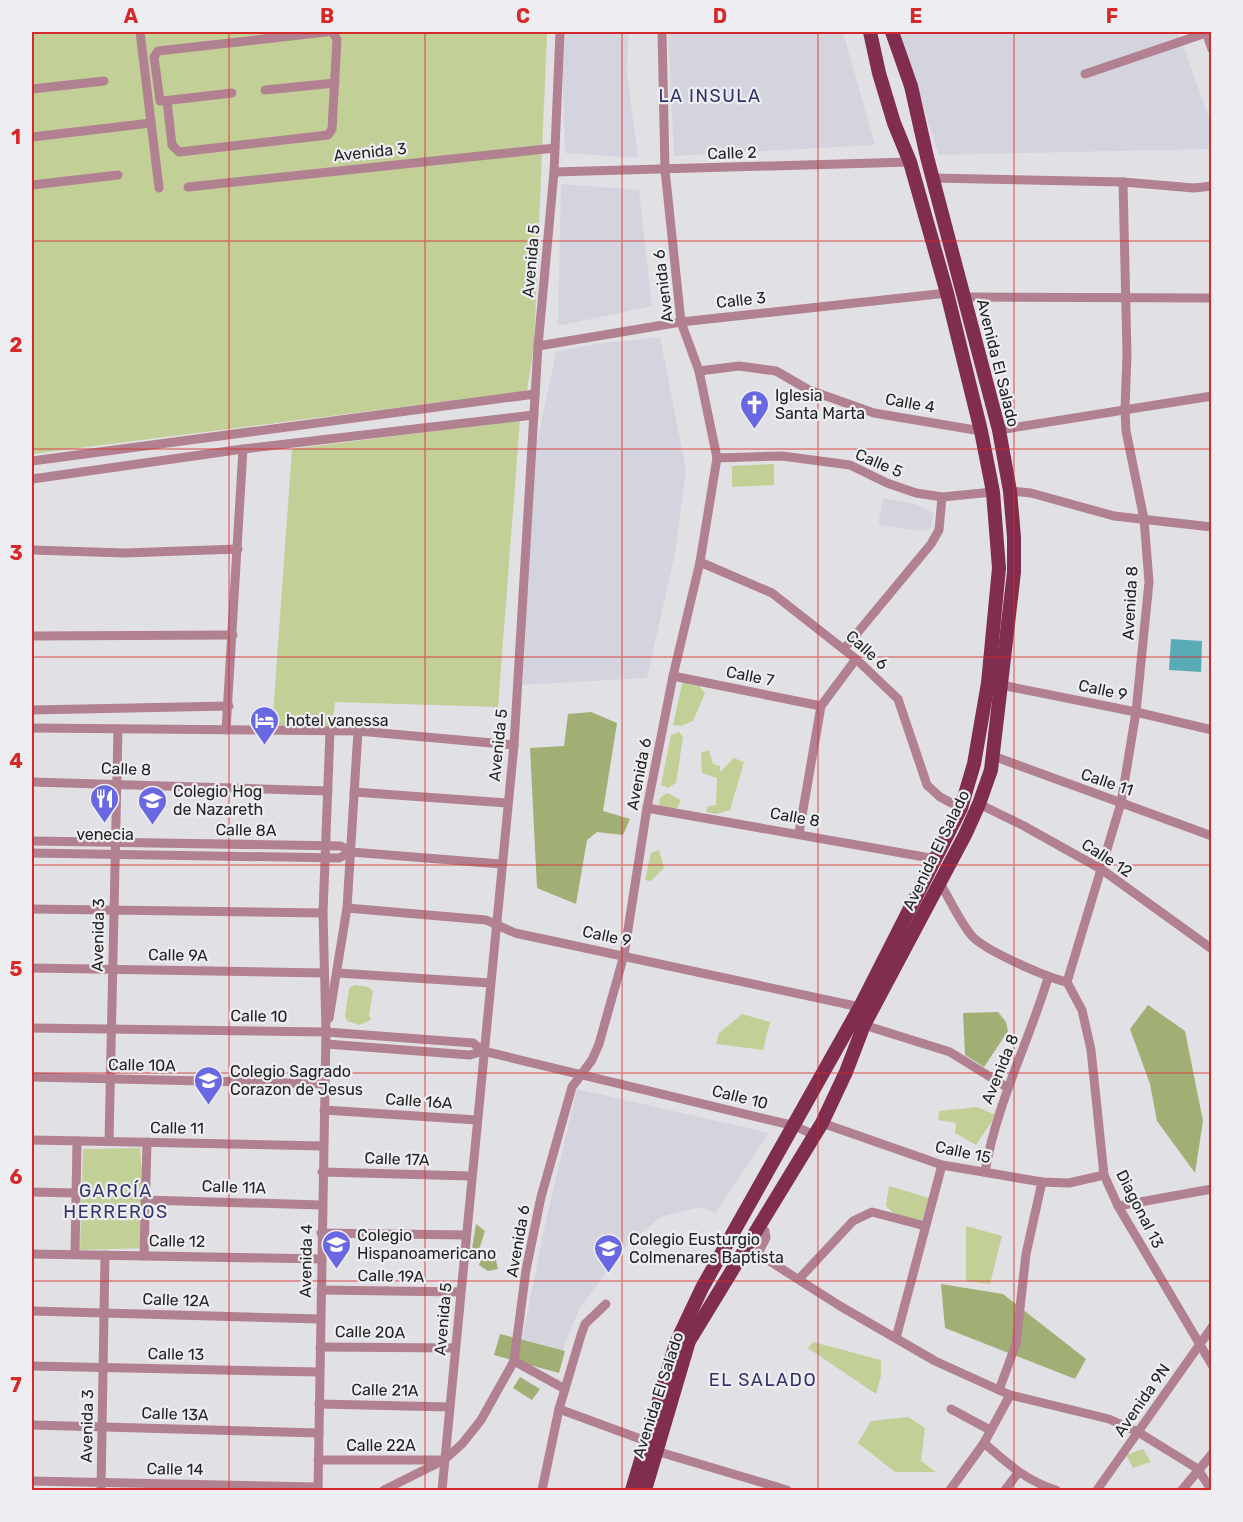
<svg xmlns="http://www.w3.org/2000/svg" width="1243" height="1522" font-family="Rubik,sans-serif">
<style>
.built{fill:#d4d4df}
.green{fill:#c2d097}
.forest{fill:#a2af74}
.water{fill:#59acb5}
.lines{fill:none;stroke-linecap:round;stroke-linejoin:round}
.minor{stroke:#b28191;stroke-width:9}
.primary{stroke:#812d50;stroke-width:14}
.grid{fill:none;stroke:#d62828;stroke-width:1.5;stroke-opacity:0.55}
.labels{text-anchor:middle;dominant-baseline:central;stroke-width:4.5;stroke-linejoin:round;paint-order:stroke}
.street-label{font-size:16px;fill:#232324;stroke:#eeeef2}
.poi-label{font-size:16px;fill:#232324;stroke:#eeeef2;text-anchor:start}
.neighbourhood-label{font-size:18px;letter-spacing:1.5px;fill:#32326d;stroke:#eeeef2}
.neatline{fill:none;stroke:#d62828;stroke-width:2}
.grid-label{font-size:20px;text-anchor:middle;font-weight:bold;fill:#d62828}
</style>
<rect width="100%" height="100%" fill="#e1e1e5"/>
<!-- built -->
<g class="built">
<path d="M561 32H629L627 71 638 158 565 153Z"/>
<path d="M668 32H843L875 145 674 156Z"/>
<path d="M899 32H1178L1211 123V149L939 155Z"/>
<path d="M561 184 639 190 652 306 558 326Z"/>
<path d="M660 337 686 470 675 554 647 678 523 685 534 456 556 352 595 344Z"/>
<path d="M883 498 915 504 934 513 931 529 920 531 878 525Z"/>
<path d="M577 1089 769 1133 715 1213 700 1207 661 1217 627 1245 579 1309 554 1370 518 1359 546 1220Z"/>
</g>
<!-- green -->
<g class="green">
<path d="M32 32H547L534 346 527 391 32 454Z"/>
<path d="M520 420 498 707 335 702 332 730 272 728 292 449Z"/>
<path d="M774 464V485L732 487V466Z"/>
<path d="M683 680 697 683 705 693 693 721 681 726 673 725Z"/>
<path d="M679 732 683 737 676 783 668 788 661 785 671 735Z"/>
<path d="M709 750 713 764 720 766V772L734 758 744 762 730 810 716 814 706 812 708 806 716 805 717 778 702 773 701 753Z"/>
<path d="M667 793 681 800 677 808 667 810 659 805 660 798Z"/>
<path d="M659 850 664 868 651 881 645 880 651 853Z"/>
<path d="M355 985 368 987 373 991 369 1015 371 1020 359 1025 347 1021 345 1016 349 988Z"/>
<path d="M742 1014 770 1022 763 1050 716 1044 719 1033Z"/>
<path d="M977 1107 996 1115 976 1145 955 1133 956 1123 938 1120 939 1111Z"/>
<path d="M140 1148 148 1248 80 1250 83 1149Z"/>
<path d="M889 1186 929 1198 921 1224 897 1217 886 1206Z"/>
<path d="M966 1226 1002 1236 990 1284 966 1281Z"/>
<path d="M813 1342 881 1360V1376L876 1394 808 1348Z"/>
<path d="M908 1417 925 1428 921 1461 936 1472H895L858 1443 871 1421Z"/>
<path d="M1143 1449 1151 1462 1133 1468 1126 1455Z"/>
</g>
<!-- forest -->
<g class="forest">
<path d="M591 712 617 723 603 811 630 819 623 835 597 832 587 840 576 904 537 888 530 748 564 746 568 714Z"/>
<path d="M1148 1005 1185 1031 1203 1121 1195 1173 1157 1121 1150 1084 1130 1029Z"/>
<path d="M998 1012 1006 1022 1008 1031 984 1067 965 1055 963 1013Z"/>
<path d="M476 1224 485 1231 478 1253 471 1255Z"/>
<path d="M483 1253 495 1256 498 1269 488 1271 479 1265Z"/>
<path d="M941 1284 1003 1294 1086 1359 1075 1379 945 1328Z"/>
<path d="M500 1334 565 1351 559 1373 494 1355Z"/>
<path d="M520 1377 540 1389 532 1400 513 1388Z"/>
</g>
<!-- water -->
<path class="water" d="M1171 639 1202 641 1201 672 1169 670Z"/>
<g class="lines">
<!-- minor -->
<g class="minor">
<path d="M140 32 159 188"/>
<path d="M1206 32 1212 49"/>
<path d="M1085 74 1206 33"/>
<path d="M32 89 104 81"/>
<path d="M265 90 335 83"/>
<path d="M160 101 154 57 158 51 326 32"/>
<path d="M163 101 232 93"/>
<path d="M167 101 172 145 179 152 328 135 332 129 337 39 332 32"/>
<path d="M32 137 151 123"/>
<path d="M554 172 910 162"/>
<path d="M932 178 1123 182 1194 188 1212 186"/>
<path d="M32 185 118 175"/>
<path d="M188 187 555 148"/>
<path d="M965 297 1212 298"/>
<path d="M538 346 681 322 947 293"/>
<path d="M699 371 739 366 776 371 809 390 874 413 981 431"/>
<path d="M999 430 1212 396"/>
<path d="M717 458 782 456 850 465 887 483 916 493 942 497 993 492"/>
<path d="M32 461 535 394"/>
<path d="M32 479 243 449 534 415"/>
<path d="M1010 491 1031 493 1114 516 1212 527"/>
<path d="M32 550 125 553 238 549"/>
<path d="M700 562 772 593 856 659 898 699 927 785 940 797 961 808"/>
<path d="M32 636 233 635"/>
<path d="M844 649 931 544 939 530 942 497"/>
<path d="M673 676 821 706"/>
<path d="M996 684 1136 712 1212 730"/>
<path d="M32 710 229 706"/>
<path d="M32 728 358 731 514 745"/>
<path d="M226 730 243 449"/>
<path d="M993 756 1212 836"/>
<path d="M32 782 328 791"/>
<path d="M354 792 507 803"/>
<path d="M979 804 1024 826 1101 869 1212 949"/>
<path d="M647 808 936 859"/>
<path d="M799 833 821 706 856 659"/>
<path d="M32 841 341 846 351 852 501 864"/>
<path d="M32 853 339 858 351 852"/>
<path d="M940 883C950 900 959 920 971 935 983 950 1048 978 1067 982"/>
<path d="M347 908 486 920 515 933 860 1007"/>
<path d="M32 909 323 913"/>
<path d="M32 968 323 973"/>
<path d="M338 973 490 983"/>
<path d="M1067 982 1121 803 1136 712 1149 582 1144 519 1126 431 1125 409 1127 354 1123 182"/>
<path d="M1067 982 1082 1010 1091 1050 1104 1175 1118 1206 1212 1365"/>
<path d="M329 1018 347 908 358 731"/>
<path d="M864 1025 950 1052 1008 1088"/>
<path d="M32 1028 326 1032 473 1043 483 1051 795 1126 814 1135"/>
<path d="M326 1044 470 1055 483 1051"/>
<path d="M32 1077 324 1084"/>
<path d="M324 1110 477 1120"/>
<path d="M822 1123 942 1165 1042 1182 1069 1183 1104 1175"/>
<path d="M32 1140 323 1146"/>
<path d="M109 1141 118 729"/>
<path d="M322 1172 471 1176"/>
<path d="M985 1172C996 1105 1028 1044 1048 978"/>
<path d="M32 1192 75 1193"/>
<path d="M145 1200 322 1205"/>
<path d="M1118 1206 1212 1189"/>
<path d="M758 1224 765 1231 766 1238 760 1249V1255L840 1306 935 1361 1010 1395 1109 1419 1138 1432 1198 1469 1211 1490"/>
<path d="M321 1233 466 1235"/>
<path d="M32 1254 321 1259"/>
<path d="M75 1254 77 1141"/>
<path d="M144 1256 147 1142"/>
<path d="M799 1279 853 1221 872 1212 925 1226"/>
<path d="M321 1290 460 1292"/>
<path d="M32 1311 320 1319"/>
<path d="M896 1338 942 1165"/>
<path d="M320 1347 455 1348"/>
<path d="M514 1361 565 1389"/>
<path d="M32 1366 319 1372"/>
<path d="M999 1390 1016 1344 1026 1254 1042 1182"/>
<path d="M319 1404 450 1407"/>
<path d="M559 1409 646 1441"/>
<path d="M951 1409 990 1430"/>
<path d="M32 1425 319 1433"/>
<path d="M984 1443C1007 1463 1026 1481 1056 1490"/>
<path d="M656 1451 787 1490"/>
<path d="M318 1460H442"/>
<path d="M32 1481 318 1487"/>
<path d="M101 1490 105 1255"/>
<path d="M318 1490 326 1032 323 913 330 731"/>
<path d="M384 1490 444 1460 462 1444 481 1420 514 1361 526 1270 541 1197 572 1087 592 1060 599 1044 624 955 647 808 673 676 700 562 717 458 699 371 681 322 665 170 662 32"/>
<path d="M442 1490 514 745 538 346 554 172 560 32"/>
<path d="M542 1490 559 1409 581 1335 585 1324 606 1304"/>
<path d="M950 1490 984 1443 1010 1395"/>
<path d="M1005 1490 1018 1473"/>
<path d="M1097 1490 1212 1327"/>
<path d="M1182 1490 1212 1454"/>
</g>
<!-- primary -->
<g class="primary">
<path d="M632 1490 676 1343 702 1288 860 1007 961 808 974 764 988 683 999 568 993 492 981 431 947 293 910 162 894 123 879 73 870 32"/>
<path d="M645 1490 689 1341 822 1123 846 1072 864 1025 965 835 979 804 991 770 1014 572V537L1010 491 999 430 927 157 911 86 892 32"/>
</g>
</g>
<!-- grid -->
<path class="grid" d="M229 32V1490M425 32V1490M622 32V1490M818 32V1490M1014 32V1490M32 241H1212M32 449H1212M32 657H1212M32 865H1212M32 1073H1212M32 1281H1212"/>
<!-- icons -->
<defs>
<symbol id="church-pin" viewBox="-11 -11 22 30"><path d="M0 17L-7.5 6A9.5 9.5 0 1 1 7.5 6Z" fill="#6967e1" stroke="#eeeef2"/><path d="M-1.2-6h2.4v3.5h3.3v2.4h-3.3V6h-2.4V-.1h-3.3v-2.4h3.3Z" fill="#fff"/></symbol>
<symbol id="hotel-pin" viewBox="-11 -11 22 30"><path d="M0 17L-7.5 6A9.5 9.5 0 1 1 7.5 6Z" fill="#6967e1" stroke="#eeeef2"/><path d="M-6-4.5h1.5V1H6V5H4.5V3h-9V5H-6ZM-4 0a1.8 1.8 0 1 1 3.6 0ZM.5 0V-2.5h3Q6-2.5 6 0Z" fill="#fff"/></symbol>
<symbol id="restaurant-pin" viewBox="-11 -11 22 30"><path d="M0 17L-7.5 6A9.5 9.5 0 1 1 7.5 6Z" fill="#6967e1" stroke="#eeeef2"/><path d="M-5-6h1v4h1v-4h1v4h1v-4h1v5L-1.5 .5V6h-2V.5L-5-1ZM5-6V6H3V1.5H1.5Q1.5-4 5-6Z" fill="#fff"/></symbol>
<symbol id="school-pin" viewBox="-11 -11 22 30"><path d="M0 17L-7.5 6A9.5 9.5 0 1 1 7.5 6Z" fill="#6967e1" stroke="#eeeef2"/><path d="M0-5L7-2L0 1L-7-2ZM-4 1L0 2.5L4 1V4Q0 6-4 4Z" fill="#fff"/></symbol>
</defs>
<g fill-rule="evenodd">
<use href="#church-pin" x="738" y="388" width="33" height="45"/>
<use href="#hotel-pin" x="248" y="704" width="33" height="45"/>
<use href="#restaurant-pin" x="88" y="782" width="33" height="45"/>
<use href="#school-pin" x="136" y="784" width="33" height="45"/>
<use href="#school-pin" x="192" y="1064" width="33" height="45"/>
<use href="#school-pin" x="320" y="1228" width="33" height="45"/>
<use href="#school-pin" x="592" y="1232" width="33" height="45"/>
</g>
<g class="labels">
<!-- street labels -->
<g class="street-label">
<text transform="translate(370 152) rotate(-6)">Avenida 3</text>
<text transform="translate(732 153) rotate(-2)">Calle 2</text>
<text transform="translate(531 261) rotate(-85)">Avenida 5</text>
<text transform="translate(663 286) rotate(-97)">Avenida 6</text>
<text transform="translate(741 300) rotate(-6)">Calle 3</text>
<text transform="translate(998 363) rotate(76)">Avenida El Salado</text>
<text transform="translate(910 403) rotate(10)">Calle 4</text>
<text transform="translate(879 463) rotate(23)">Calle 5</text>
<text transform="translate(1130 603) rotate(-87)">Avenida 8</text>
<text transform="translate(867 650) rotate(42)">Calle 6</text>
<text transform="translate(750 676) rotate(11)">Calle 7</text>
<text transform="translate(1103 690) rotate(12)">Calle 9</text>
<text transform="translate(498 745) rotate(-84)">Avenida 5</text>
<text transform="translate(126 769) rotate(2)">Calle 8</text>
<text transform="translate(639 774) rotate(-79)">Avenida 6</text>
<text transform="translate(1107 782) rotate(19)">Calle 11</text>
<text transform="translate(795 817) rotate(10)">Calle 8</text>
<text transform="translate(246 830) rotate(1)">Calle 8A</text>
<text transform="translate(936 850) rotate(-64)">Avenida El Salado</text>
<text transform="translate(1107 858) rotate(33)">Calle 12</text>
<text transform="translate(98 935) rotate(-89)">Avenida 3</text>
<text transform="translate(607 936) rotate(12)">Calle 9</text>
<text transform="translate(178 955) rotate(1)">Calle 9A</text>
<text transform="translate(259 1016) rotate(1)">Calle 10</text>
<text transform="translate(142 1065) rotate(1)">Calle 10A</text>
<text transform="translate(1000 1069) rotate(-68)">Avenida 8</text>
<text transform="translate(740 1097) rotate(14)">Calle 10</text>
<text transform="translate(419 1101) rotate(4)">Calle 16A</text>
<text transform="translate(177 1128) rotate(1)">Calle 11</text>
<text transform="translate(963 1152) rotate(12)">Calle 15</text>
<text transform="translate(397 1159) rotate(2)">Calle 17A</text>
<text transform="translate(234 1187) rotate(2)">Calle 11A</text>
<text transform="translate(1140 1209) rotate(63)">Diagonal 13</text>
<text transform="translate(177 1241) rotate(1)">Calle 12</text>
<text transform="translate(518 1241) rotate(-80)">Avenida 6</text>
<text transform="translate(306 1261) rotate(-89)">Avenida 4</text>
<text transform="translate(391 1276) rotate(1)">Calle 19A</text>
<text transform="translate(176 1300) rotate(2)">Calle 12A</text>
<text transform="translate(443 1319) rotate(-85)">Avenida 5</text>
<text transform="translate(370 1332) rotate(1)">Calle 20A</text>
<text transform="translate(176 1354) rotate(1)">Calle 13</text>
<text transform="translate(385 1390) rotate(1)">Calle 21A</text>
<text transform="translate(658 1395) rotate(-72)">Avenida El Salado</text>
<text transform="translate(1142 1400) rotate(-55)">Avenida 9N</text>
<text transform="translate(175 1414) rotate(2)">Calle 13A</text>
<text transform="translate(87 1426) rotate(-89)">Avenida 3</text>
<text x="381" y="1445">Calle 22A</text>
<text transform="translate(175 1469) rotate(1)">Calle 14</text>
</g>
<!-- poi labels -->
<g class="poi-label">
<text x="775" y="395">Iglesia<tspan x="775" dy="18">Santa Marta</tspan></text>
<text x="286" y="720">hotel vanessa</text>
<text x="173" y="791">Colegio Hog<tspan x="173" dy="18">de Nazareth</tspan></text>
<text x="105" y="834" text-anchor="middle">venecia</text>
<text x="230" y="1071">Colegio Sagrado<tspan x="230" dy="18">Corazon de Jesus</tspan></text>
<text x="357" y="1235">Colegio<tspan x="357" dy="18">Hispanoamericano</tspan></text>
<text x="629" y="1239">Colegio Eusturgio<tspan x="629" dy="18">Colmenares Baptista</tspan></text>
</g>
<!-- neighbourhood labels -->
<g class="neighbourhood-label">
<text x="710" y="96">LA INSULA</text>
<text x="116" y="1191">GARCÍA<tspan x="116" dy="21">HERREROS</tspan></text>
<text x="763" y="1380">EL SALADO</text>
</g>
</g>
<!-- border -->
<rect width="1243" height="1522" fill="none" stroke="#eeeef2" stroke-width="66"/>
<rect x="33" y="33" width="1177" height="1456" class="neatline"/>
<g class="grid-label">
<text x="131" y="23">A</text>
<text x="327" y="23">B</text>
<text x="523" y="23">C</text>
<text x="720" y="23">D</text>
<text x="916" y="23">E</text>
<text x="1112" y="23">F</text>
<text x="16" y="144">1</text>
<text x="16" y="352">2</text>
<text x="16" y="560">3</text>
<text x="16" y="768">4</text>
<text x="16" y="976">5</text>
<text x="16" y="1184">6</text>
<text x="16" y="1392">7</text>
</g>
</svg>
